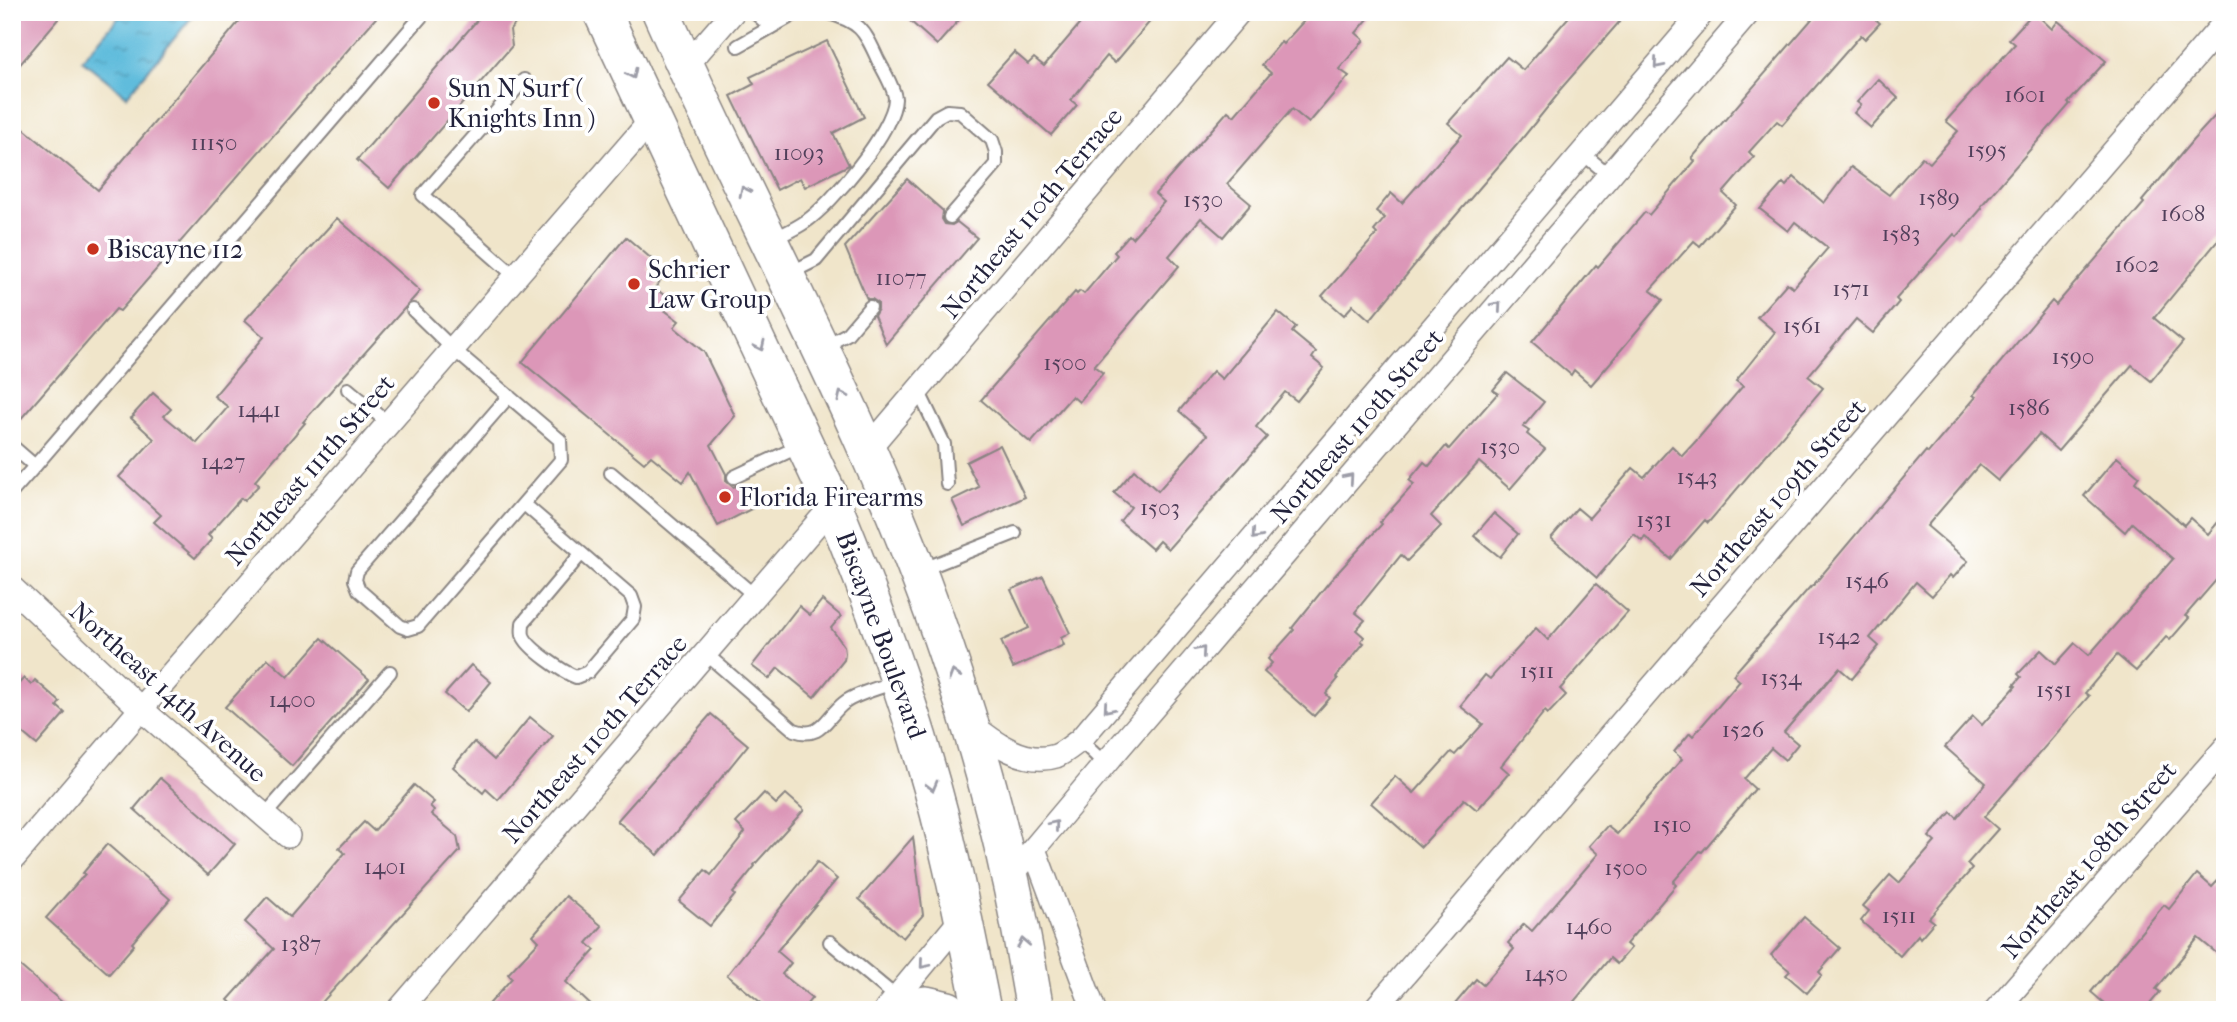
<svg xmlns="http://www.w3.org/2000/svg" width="2237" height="1022" font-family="'IM FELL French Canon',serif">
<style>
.water{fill:url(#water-ripples);stroke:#406f8c;stroke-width:2}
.building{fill:#dc97b8}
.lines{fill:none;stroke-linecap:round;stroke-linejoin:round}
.lane-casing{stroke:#898482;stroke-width:16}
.street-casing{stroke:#898482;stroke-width:26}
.primary-casing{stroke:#898482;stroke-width:40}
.lane{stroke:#fff;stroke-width:12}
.street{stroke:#fff;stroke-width:23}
.primary{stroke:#fff;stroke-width:37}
.oneway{stroke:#9c9ca7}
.poi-dot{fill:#c8321e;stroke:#fff;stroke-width:2.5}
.labels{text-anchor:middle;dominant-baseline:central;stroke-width:7;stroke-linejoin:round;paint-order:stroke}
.number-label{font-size:23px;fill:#503f5a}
.poi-label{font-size:26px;fill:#22223b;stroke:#fff;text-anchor:start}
.street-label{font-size:26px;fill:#22223b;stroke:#fff}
</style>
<defs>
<pattern id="water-ripples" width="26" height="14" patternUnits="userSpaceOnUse" patternTransform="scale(1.75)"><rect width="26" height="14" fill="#5ebcdc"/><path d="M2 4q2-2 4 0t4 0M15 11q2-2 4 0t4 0" fill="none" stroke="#4d98b4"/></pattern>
</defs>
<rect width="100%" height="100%" fill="#fff"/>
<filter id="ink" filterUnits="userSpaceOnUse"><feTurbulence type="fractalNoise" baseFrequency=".0143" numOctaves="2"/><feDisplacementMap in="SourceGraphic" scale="14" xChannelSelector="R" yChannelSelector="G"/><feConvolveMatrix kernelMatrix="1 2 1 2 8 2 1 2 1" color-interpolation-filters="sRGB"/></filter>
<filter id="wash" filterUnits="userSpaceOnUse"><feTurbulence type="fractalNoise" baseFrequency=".00686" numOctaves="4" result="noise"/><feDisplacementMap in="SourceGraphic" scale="28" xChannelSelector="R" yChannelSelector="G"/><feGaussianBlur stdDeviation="1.57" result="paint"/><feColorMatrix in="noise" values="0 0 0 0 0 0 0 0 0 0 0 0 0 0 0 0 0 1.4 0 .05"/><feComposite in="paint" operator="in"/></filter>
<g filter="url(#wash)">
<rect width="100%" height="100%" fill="#f0e5ca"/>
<!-- water -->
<path class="water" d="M123 12H196L127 96 82 60Z"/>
<g id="blocks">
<!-- building -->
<g class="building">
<path d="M12 12H64L12 74Z"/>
<path d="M247 12H381L120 311 116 309 12 429V119L98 190Z"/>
<path d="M484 12H525L510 30 512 46 389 188 357 160Z"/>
<path d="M900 12H966L937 45Z"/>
<path d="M1090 12H1158L1115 63 1107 56 1071 100 1077 105 1051 135 988 81 1014 52 1028 64 1034 58 1044 66Z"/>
<path d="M1312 12H1374L1356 33 1364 40 1339 69 1349 76 1309 123 1292 109 1227 184 1251 204 1223 237 1201 218 1169 256 1179 266 1094 366 1103 373 1079 402 1072 396 1031 443 981 400 1075 292 1077 294 1080 291 1084 294 1117 255 1114 252 1129 235 1132 238 1164 202 1155 194 1228 111 1234 116 1271 73 1262 65 1281 42 1283 44Z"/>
<path d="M1573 12H1628L1558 92 1559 93 1521 140 1439 235 1370 320 1353 305 1344 315 1322 296 1377 234 1374 231 1385 218 1376 211 1391 193 1402 203 1462 135 1448 123 1507 57 1523 70Z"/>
<path d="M1818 12H1881L1875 19 1880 23 1865 39 1861 35 1782 125 1777 121 1749 152 1754 157 1723 193 1736 205 1700 246 1694 241 1650 290 1663 300 1610 363 1591 385 1574 370 1571 375 1532 342 1596 265 1598 267 1645 212 1649 215 1695 161 1692 158Z"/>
<path d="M2034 12 2052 29 2058 21 2106 61 2068 103 2070 104 1981 206 1982 208 1957 237 1954 234 1896 299 1899 302 1873 333 1856 319 1808 376 1823 388 1708 523 1705 520 1671 559 1645 537 1642 541 1634 534 1597 578 1551 538 1577 508 1589 518 1633 468 1644 477 1672 446 1682 456 1696 441 1743 386 1736 381 1775 332 1757 317 1787 283 1793 288 1828 248 1795 222 1788 231 1760 209 1783 183 1786 186 1794 177 1824 203 1851 167 1889 195 1922 157 1930 163 1958 131 1946 121 2015 44 2009 39Z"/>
<path d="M827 41 864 117 833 133 849 165 805 187 800 178 777 190 731 96 754 84 750 77Z"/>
<path d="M1878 79 1898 98 1871 128 1854 113 1861 105 1857 102Z"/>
<path d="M2225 105V232L2154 318 2183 342 2151 381 2132 365 2058 451 2039 434 1998 481 1979 465 1927 526 1968 561 1953 578 1950 575 1932 596 1916 582 1870 638 1879 646 1852 679 1839 668 1784 732 1798 744 1785 760 1771 748 1744 779 1755 789 1702 852 1700 851 1673 882 1676 885 1626 944 1631 948 1617 964 1610 958 1567 1010H1450L1476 979 1483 985 1514 949 1508 943 1524 924 1532 931 1598 854 1589 846 1607 826 1617 834 1682 759 1674 752 1690 733 1693 736 1740 681 1733 675 1810 587 1811 588 1926 451 1928 453 1976 397 1973 395 2052 301 2056 305 2144 203 2142 201 2193 140Z"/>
<path d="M907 179 943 211 942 219 945 224 952 225 957 222 977 238 886 344 874 316 878 309V303L872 299H867L845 247Z"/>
<path d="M337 218 420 291 303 422 305 423 255 481 259 485 244 501 241 498 208 535 212 539 195 558 154 522 161 515 119 477 154 439 131 418 134 416 133 415 153 393 171 409 164 416 197 443 228 407 214 396 264 337 245 320Z"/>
<path d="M626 237 654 261 648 269 661 280 655 288 670 300 663 309 679 321 674 327 704 352 735 416 711 445 726 474V481L733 487 740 484 753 508 718 526 690 472 683 482 651 456 644 463 522 362Z"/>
<path d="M1278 312 1296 327 1292 332 1316 352 1312 358 1324 368 1297 401 1285 392 1256 427 1267 437 1168 549 1159 541 1152 549 1120 521 1131 507 1114 493 1134 470 1158 491 1207 435 1179 411 1213 371 1222 379Z"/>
<path d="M1507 373 1544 402 1523 427 1529 431 1527 434 1545 449 1510 489 1479 462 1431 516 1441 526 1407 561 1401 555 1355 612 1365 620 1356 630 1364 637 1361 641 1364 643 1336 677 1338 679 1326 694 1330 698 1314 716 1264 672 1272 663 1268 659 1294 630 1292 628 1330 581 1382 524 1380 522 1414 484 1409 480 1424 462 1429 466 1446 446 1449 449 1498 393 1493 390Z"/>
<path d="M1000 445 1025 497 964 526 952 500 979 487 966 462Z"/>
<path d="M2117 457 2139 476 2135 482 2184 525 2190 518 2208 534 2225 514V570L2185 616 2189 618 2170 640 2166 637 2136 671 2117 655 2085 693 2089 696 1984 817 1998 829 1967 864 1972 869 1929 918 1934 922 1920 938 1918 935 1900 956 1861 921 1869 911 1863 906 1890 875 1899 883 1935 842 1929 837 1951 812 1957 818 1986 783 1945 747 1973 716 1982 725 2016 686 2014 685 2021 677 2018 674 2041 650 2056 664 2075 643 2089 655 2173 559 2132 523 2125 532 2084 496Z"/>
<path d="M1494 513 1518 534 1500 557 1474 536Z"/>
<path d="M1043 576 1070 633 1061 638 1064 645 1013 668 1001 641 1029 628 1011 590Z"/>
<path d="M1596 584 1628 612 1560 689 1566 695 1548 714 1545 711 1501 766 1509 773 1477 810 1464 799 1421 847 1371 803 1395 776 1414 793 1451 752 1455 755 1483 724 1460 706 1485 675 1490 679 1536 628 1548 640Z"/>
<path d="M822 600 841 616 831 628 844 646 845 653 844 660 814 697 778 668 769 679 752 666 799 606 810 615Z"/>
<path d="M322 638 369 679 292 766 225 707 268 659 288 677Z"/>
<path d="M471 665 491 682 466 712 445 694Z"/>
<path d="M24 678 31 685 35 680 60 702 57 706 65 713 37 745 12 724V691Z"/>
<path d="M711 714 748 745 658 855 617 821Z"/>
<path d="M530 717 553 736 498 800 486 789 483 793 453 767 474 742 494 760Z"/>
<path d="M160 778 235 844 208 875 134 809Z"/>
<path d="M414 785 434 802 430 806 434 810 431 814 457 836 460 851 315 1010H239L228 1000 274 949 245 922 267 897 290 917 345 853 339 848 364 822 374 831Z"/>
<path d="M764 793 776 804 786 794 804 810 754 865 755 866 733 893 735 895 710 926 679 901 705 870 711 875 745 832 736 823Z"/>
<path d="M913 837 923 915 903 938 859 899Z"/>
<path d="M107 844 170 899 132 943 134 945 109 974 46 918 85 874 83 873Z"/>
<path d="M817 862 837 879 777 951 791 963 782 974 812 998 802 1010H770L727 975Z"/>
<path d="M2225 873V960L2198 938 2156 989 2160 992 2145 1010H2112L2091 992 2164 905 2169 909 2197 874 2212 887Z"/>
<path d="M566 896 602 926 587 943 595 950 566 982 596 1010H484L512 978 508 974 539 941 533 935Z"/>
<path d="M1804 917 1840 948 1819 972 1822 975 1807 993 1786 975 1790 971 1771 955Z"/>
<path d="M12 959 71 1010H12Z"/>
</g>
</g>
</g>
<g filter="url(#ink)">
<use href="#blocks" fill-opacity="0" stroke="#898482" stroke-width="2"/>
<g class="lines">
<defs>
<g id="lane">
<path d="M754 12 771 27"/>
<path d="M738 46 798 12"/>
<path d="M1582 153 1609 175"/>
<path d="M772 240C783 234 795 229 805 222 831 205 894 130 895 99 895 90 883 69 878 60 864 29 860 22 826 12"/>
<path d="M788 274 816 260 936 117 947 111 960 112 992 140 996 152V164L950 217"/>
<path d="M515 276 423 195 524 80"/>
<path d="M413 310 452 348 560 440 561 460 418 626 408 629 400 626 359 590 355 580 357 571 509 396"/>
<path d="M823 347 847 334 870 307"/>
<path d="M348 389 388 423"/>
<path d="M918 390 944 444 947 484"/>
<path d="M12 446 35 466 425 12"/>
<path d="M611 473 755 596"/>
<path d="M734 477 800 446"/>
<path d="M12 492 35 466"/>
<path d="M524 504 631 596 635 607 633 619 588 672 576 677C563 672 527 648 523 635 522 631 523 627 523 623L581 554"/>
<path d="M921 570 1015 533"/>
<path d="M705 653 794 730C822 740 825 718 844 703 855 694 882 687 896 682"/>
<path d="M1080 740 1105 764"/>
<path d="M265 815 390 672"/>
<path d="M830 942 896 997"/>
</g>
<g id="street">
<path d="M685 67 733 12"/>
<path d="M868 449 1239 12"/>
<path d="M12 588 141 709 288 836"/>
<path d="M971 724C993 742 1025 766 1056 756 1064 753 1073 745 1080 740L1703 12"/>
<path d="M1034 849 1094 1010"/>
<path d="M12 860 141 709 653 118"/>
<path d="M1010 877 1105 764 1749 12"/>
<path d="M399 1010 833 505"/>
<path d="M886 1010 963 917"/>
<path d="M1374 1010 2225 22"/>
<path d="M1996 1010 2225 748"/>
</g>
<g id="primary">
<path d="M602 12 833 505C868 590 901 677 926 766 950 846 965 928 982 1010"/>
<path d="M661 12C755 225 872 429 946 650 971 724 994 801 1010 878 1020 921 1027 966 1035 1010"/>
<path d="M897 1010 926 1005 948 1010"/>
</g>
</defs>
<!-- lane casing -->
<use href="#lane" class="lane-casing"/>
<!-- street casing -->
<use href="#street" class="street-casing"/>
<!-- primary casing -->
<use href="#primary" class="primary-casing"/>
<!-- lane -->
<use href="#lane" class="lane"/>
<!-- street -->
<use href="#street" class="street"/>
<!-- primary -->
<use href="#primary" class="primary"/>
</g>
<!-- one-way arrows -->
<defs><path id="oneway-chevron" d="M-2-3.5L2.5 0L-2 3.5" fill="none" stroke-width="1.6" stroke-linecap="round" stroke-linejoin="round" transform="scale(1.75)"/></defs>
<g class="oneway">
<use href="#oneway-chevron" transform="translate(1658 64) rotate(131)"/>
<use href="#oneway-chevron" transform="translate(632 74) rotate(64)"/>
<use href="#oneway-chevron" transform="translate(744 191) rotate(-116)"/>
<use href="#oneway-chevron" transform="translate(1497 306) rotate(-49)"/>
<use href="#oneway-chevron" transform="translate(760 346) rotate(65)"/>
<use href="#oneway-chevron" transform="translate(842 396) rotate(-115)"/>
<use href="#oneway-chevron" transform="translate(1349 478) rotate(-49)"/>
<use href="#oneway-chevron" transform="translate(1256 535) rotate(131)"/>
<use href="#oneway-chevron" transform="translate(1201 651) rotate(-49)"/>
<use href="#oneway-chevron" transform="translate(954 675) rotate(-107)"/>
<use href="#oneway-chevron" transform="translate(1108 708) rotate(131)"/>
<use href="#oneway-chevron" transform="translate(932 786) rotate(75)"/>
<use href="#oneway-chevron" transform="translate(1054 825) rotate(-50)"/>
<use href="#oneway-chevron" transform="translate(1023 943) rotate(-101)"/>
<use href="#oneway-chevron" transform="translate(924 964) rotate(130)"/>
</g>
</g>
<!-- markers -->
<g class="poi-dot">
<circle cx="434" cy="103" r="7"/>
<circle cx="93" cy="249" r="7"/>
<circle cx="634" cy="284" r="7"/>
<circle cx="725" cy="497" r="7"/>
</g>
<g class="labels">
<!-- number labels -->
<g class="number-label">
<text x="2025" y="94">1601</text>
<text x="214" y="142">11150</text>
<text x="1987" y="149">1595</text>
<text x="799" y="152">11093</text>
<text x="1939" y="197">1589</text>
<text x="1203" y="199">1530</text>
<text x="2183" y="213">1608</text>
<text x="1901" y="233">1583</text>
<text x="2137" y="264">1602</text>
<text x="901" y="277">11077</text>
<text x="1851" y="288">1571</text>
<text x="1802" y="325">1561</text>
<text x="2073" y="356">1590</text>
<text x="1065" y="362">1500</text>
<text x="2029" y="407">1586</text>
<text x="259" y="409">1441</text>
<text x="1500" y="446">1530</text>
<text x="223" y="461">1427</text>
<text x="1697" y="476">1543</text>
<text x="1160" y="507">1503</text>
<text x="1654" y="519">1531</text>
<text x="1867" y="580">1546</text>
<text x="1839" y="636">1542</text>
<text x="1537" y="670">1511</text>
<text x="1781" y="677">1534</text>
<text x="2054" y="689">1551</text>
<text x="292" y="699">1400</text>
<text x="1743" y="729">1526</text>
<text x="1672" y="824">1510</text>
<text x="385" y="866">1401</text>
<text x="1626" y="867">1500</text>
<text x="1899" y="915">1511</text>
<text x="1589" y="926">1460</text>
<text x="301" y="943">1387</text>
<text x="1546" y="973">1450</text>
</g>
<!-- poi labels -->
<g class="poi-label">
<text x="448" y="88">Sun N Surf (<tspan x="448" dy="30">Knights Inn )</tspan></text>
<text x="107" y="249">Biscayne 112</text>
<text x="648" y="269">Schrier<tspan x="648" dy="30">Law Group</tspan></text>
<text x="739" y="497">Florida Firearms</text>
</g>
<!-- street labels -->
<g class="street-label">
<text transform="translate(1032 213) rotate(-50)">Northeast 110th Terrace</text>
<text transform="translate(1357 426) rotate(-49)">Northeast 110th Street</text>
<text transform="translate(310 470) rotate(-49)">Northeast 111th Street</text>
<text transform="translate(1778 498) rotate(-49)">Northeast 109th Street</text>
<text transform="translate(881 635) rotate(70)">Biscayne Boulevard</text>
<text transform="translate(168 692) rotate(42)">Northeast 14th Avenue</text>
<text transform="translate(595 739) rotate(-49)">Northeast 110th Terrace</text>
<text transform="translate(2089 860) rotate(-49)">Northeast 108th Street</text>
</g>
</g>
<!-- margin -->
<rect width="2237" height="1022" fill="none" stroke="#fff" stroke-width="42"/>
</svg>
